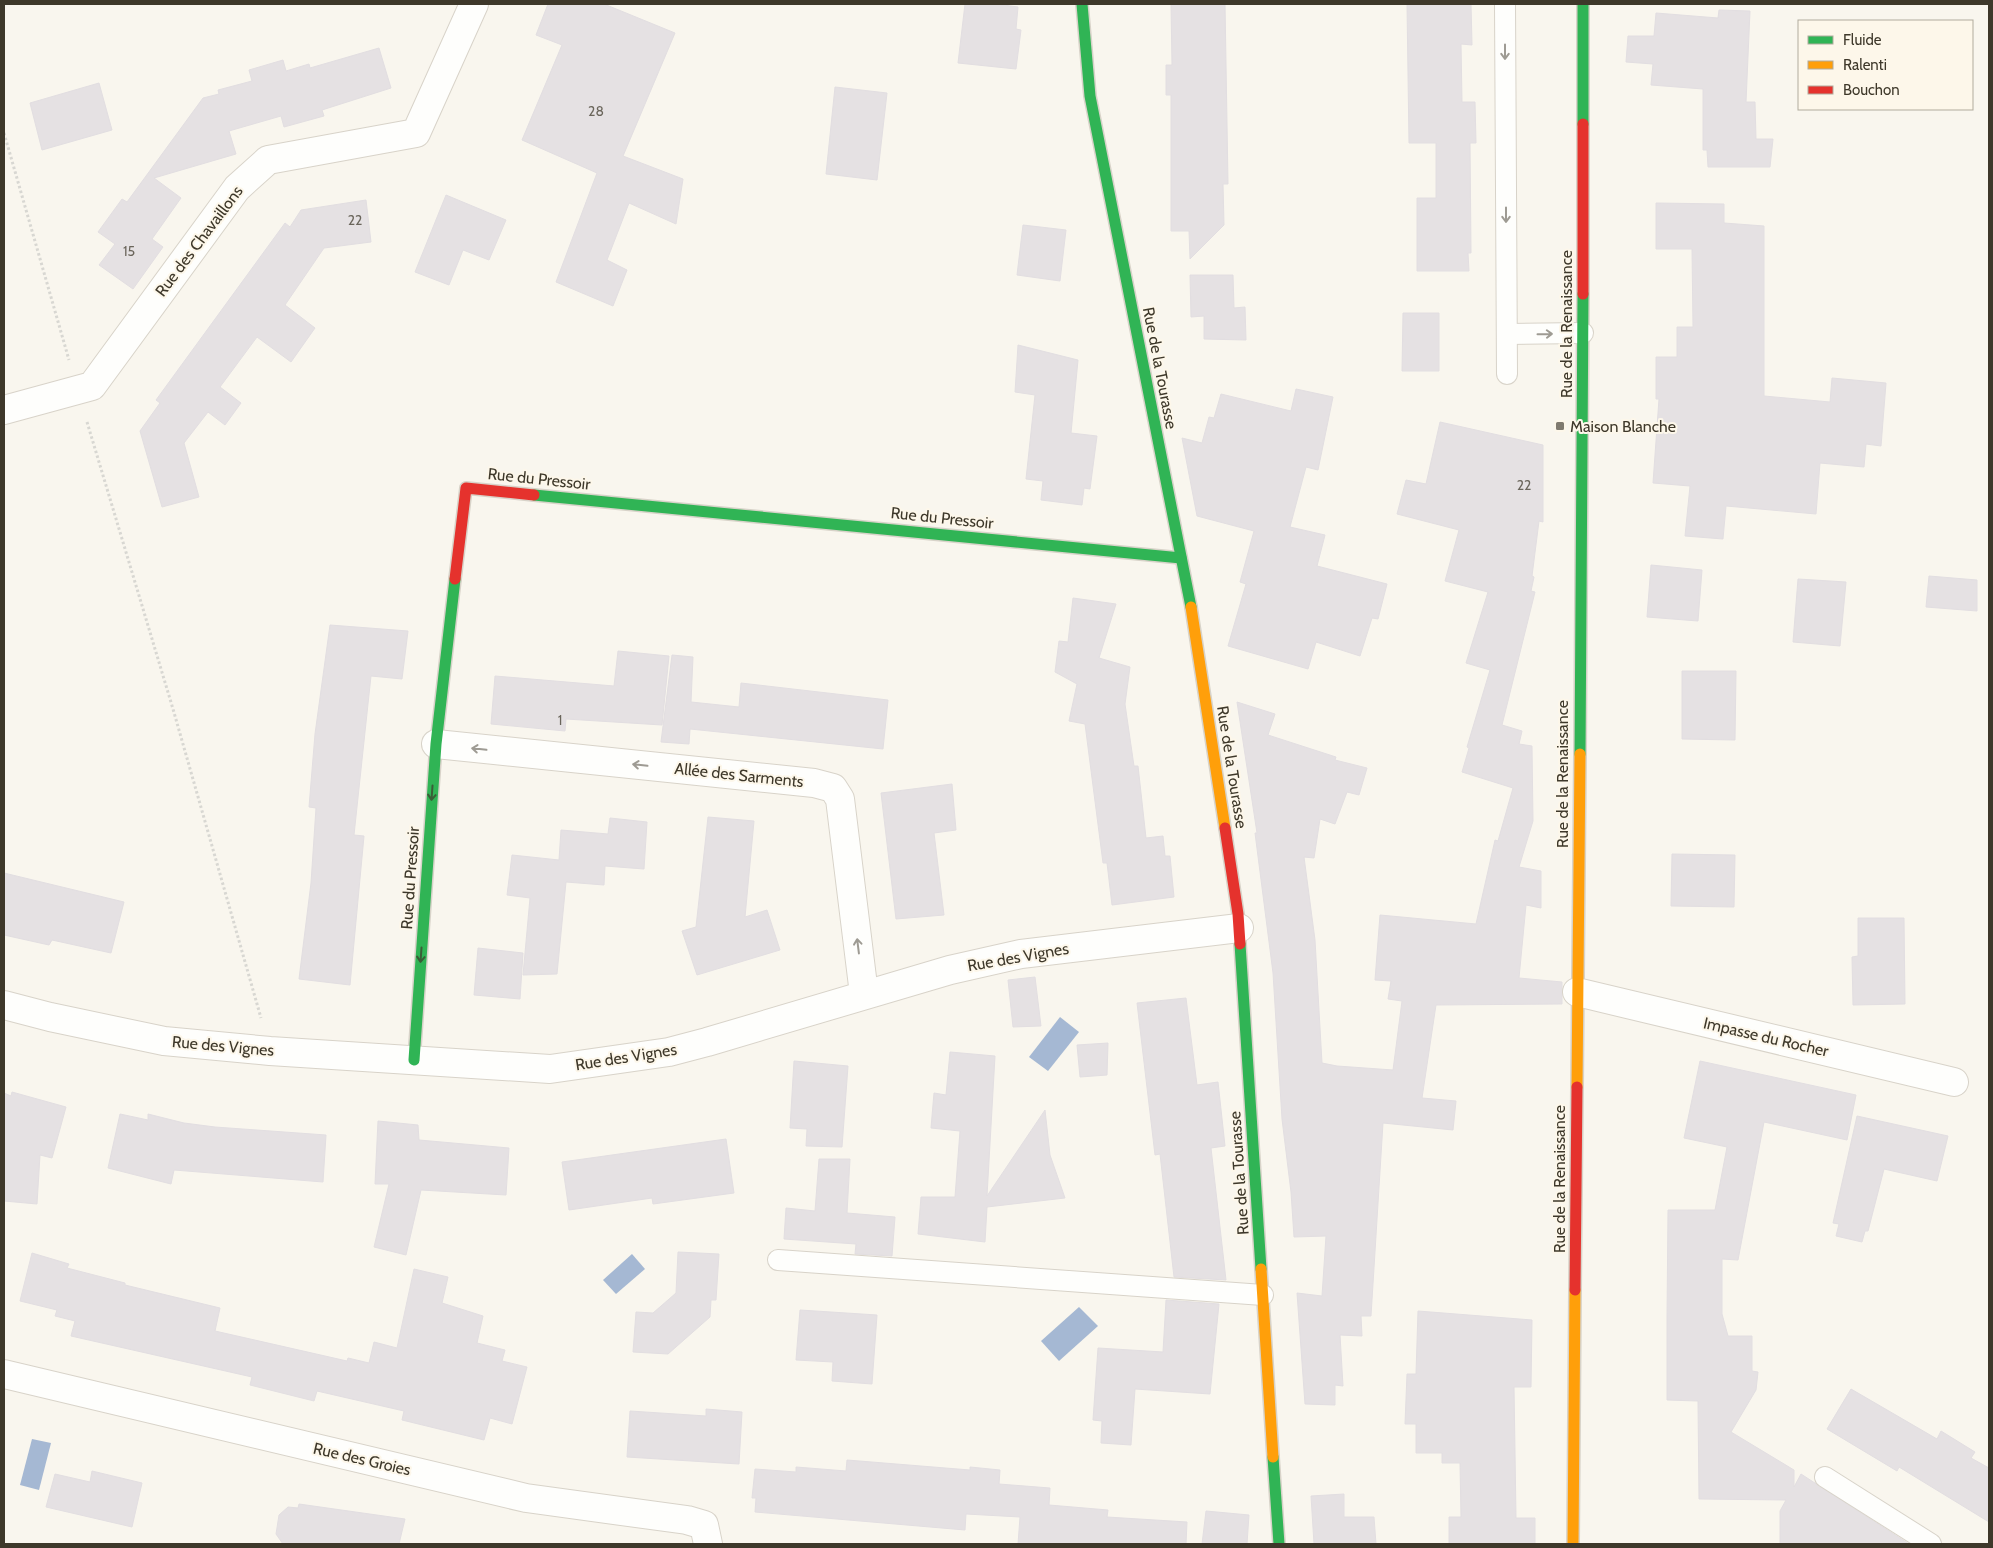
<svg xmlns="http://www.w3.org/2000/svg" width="1993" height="1548" font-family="Cabin,sans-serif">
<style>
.water{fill:#a5b8d3}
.building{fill:#e5e1e3;stroke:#e2dee1}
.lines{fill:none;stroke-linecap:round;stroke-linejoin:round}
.lane-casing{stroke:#d8d3c9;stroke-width:22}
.street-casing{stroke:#d8d3c9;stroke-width:30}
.fast-casing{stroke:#d8d3c9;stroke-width:14}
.slow-casing{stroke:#d8d3c9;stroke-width:14}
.jam-casing{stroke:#d8d3c9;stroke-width:14}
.path{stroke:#d8d7d2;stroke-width:3;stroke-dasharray:2.5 2.5;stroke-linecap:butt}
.lane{stroke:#fefefc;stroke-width:20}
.street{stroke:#fefefc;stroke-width:28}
.fast{stroke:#30b455;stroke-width:11}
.slow{stroke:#ff9f0a;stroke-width:11}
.jam{stroke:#e5322d;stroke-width:11}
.oneway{stroke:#9e9b93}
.oneway2{stroke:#3a5d37}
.poi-dot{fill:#7f7a6f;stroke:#fdf7ea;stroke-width:2}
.labels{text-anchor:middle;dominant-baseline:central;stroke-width:4;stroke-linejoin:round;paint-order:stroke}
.number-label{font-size:14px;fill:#6a655b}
.street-label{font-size:16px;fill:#3e382a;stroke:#fdf7ea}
.poi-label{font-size:16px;fill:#3e382a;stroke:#fdf7ea;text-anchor:start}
</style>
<rect width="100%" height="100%" fill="#f9f6ee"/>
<!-- water -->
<g class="water">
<path d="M1060 1017 1079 1032 1048 1071 1029 1057Z"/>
<path d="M632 1254 645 1269 616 1294 603 1280Z"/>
<path d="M1079 1307 1098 1326 1059 1361 1041 1341Z"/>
<path d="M32 1439 51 1443 39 1490 20 1485Z"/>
</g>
<!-- building -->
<g class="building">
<path d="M548 4H604L675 33 623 156 683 179 676 224 629 203 607 260 627 270 613 306 556 282 597 173 522 140 562 45 536 35Z"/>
<path d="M965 4H996L1018 7 1016 29 1021 30 1016 69 958 63Z"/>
<path d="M1171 4H1225L1228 184H1223L1224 225 1190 259 1189 231H1171V95H1166V65H1172Z"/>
<path d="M1407 4H1471L1472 45 1461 44 1462 102H1475L1476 143H1470L1471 253H1468L1469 271H1417V198H1436V143H1409Z"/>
<path d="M1719 10 1750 11 1746 102H1755L1756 139H1773L1770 167H1708L1707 150H1703V89L1651 85 1653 64 1626 62 1628 36H1654L1656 13 1718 18Z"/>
<path d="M379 48 391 88 322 110 324 116 284 127 281 116 229 131 236 154 154 178 181 198 152 239 163 247 133 289 99 265 115 244 98 232 122 199 127 202 203 98 219 94 218 90 252 81 249 70 283 60 286 71 309 64 310 68Z"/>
<path d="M99 83 112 130 42 150 30 103Z"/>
<path d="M835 87 887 93 877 180 826 174Z"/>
<path d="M446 195 506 220 489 260 463 250 449 285 415 272Z"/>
<path d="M366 200 371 242 324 248 285 305 315 328 291 362 257 337 220 387 241 403 225 425 208 412 184 443 199 497 162 507 140 431 160 403 156 400 285 223 290 227 301 210Z"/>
<path d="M1656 203 1724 204V223L1764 226V396L1830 402 1832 378 1886 383 1881 446 1866 444 1864 467 1820 463 1816 514 1726 506 1723 539 1685 536 1690 486 1653 483 1659 399H1656V357H1677V327H1693L1692 249H1656Z"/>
<path d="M1023 225 1066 230 1060 281 1017 275Z"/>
<path d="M1190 275H1233L1234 308 1245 307 1246 340 1204 339V316L1191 317Z"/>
<path d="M1403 313H1439V371H1402Z"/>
<path d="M1018 345 1078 360 1071 433 1097 436 1090 489 1084 488 1082 505 1041 500 1043 481 1026 479 1035 395 1015 392Z"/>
<path d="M1296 389 1333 397 1318 470 1306 467 1290 527 1325 535 1317 566 1387 584 1378 619 1372 618 1360 656 1316 642 1308 669 1228 646 1246 584 1240 582 1254 531 1197 516 1182 438 1202 443 1209 417 1214 418 1221 394 1291 411Z"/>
<path d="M1440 422 1543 445V522L1539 521 1532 576 1534 577 1531 591 1535 592 1502 725 1522 731 1519 744 1532 746 1533 821 1519 867 1541 871V908L1526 905 1519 978 1562 982V1004L1436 1005 1422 1098 1456 1101 1453 1130 1383 1123 1371 1316H1361L1362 1336 1340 1335 1343 1386 1335 1385V1405L1305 1404 1297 1293 1322 1296 1326 1236 1294 1237 1291 1192 1282 1119 1273 973 1255 833H1257L1237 702 1275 714 1268 735 1336 757 1335 760 1367 768 1359 795 1347 792 1335 824 1320 819 1314 858 1304 857 1315 940 1322 1063 1337 1066 1393 1070 1402 1001 1388 999 1391 981 1375 980 1380 915 1476 924 1495 840 1498 841 1513 788 1462 772 1469 748 1467 747 1490 670 1466 663 1488 592 1445 581 1459 530 1397 514 1406 480 1426 484Z"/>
<path d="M1651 565 1702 570 1698 621 1647 617Z"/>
<path d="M1929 576 1977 580V611L1926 607Z"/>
<path d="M1798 579 1846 582 1840 646 1793 642Z"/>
<path d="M1073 598 1116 604 1099 658 1130 667 1125 704 1134 766H1138L1146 838 1163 836 1165 856H1170L1174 897 1112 905 1107 863H1103L1085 724 1069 721 1077 684 1055 672 1059 641 1068 642Z"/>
<path d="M330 625 408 631 402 679 371 676 354 835 364 836 350 985 299 979 311 883 316 808 309 807 315 734Z"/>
<path d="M618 651 669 656 662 725 566 719 565 731 491 724 495 676 614 686Z"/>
<path d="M672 655 693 657 691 702 739 707 741 683 888 700 883 749 690 729 689 744 661 742Z"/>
<path d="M1682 671H1736L1735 740 1682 739Z"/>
<path d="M952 784 956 830 934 833 944 915 896 919 881 793Z"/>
<path d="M708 817 754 821 745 917 767 910 780 950 697 975 682 931 696 927Z"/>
<path d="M610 818 647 822 644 869 605 866 604 885 566 882 557 974 523 975 530 898 507 895 512 855 559 860 561 830 608 834Z"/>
<path d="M1672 854 1735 855 1734 907 1671 906Z"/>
<path d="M4 873 124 902 111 953 52 940 49 945 4 935Z"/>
<path d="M1858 918H1904L1905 1004 1853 1005 1852 957 1858 956Z"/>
<path d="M478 948 523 953 520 999 474 995Z"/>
<path d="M1035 977 1041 1026 1013 1027 1008 980Z"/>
<path d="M1186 998 1197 1085 1218 1082 1225 1146 1211 1148 1226 1280 1174 1277 1160 1154 1155 1155 1137 1003Z"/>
<path d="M1108 1043 1107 1075 1080 1077 1077 1045Z"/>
<path d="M950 1052 995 1056 987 1196 1045 1110 1050 1155 1065 1198 987 1207 985 1242 918 1234 921 1197H955L960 1131 931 1128 934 1093 946 1095Z"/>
<path d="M794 1061 848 1066 842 1147 806 1146 807 1129 790 1128Z"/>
<path d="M1700 1061 1856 1095 1847 1140 1764 1122 1738 1260 1722 1259V1314L1728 1336H1752V1371L1758 1372 1756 1390 1731 1432 1794 1470V1487L1801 1474 1909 1544H1780V1511L1786 1500 1699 1499 1698 1401 1667 1400V1317L1668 1210H1715L1727 1147 1684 1138Z"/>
<path d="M12 1092 66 1107 52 1158 40 1155 37 1204 4 1201V1093L11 1096Z"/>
<path d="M120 1114 148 1120V1114L184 1123 215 1127 326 1135 323 1182 174 1170 171 1184 108 1168Z"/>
<path d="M1857 1116 1948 1136 1937 1181 1884 1169 1868 1231H1865L1862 1242 1836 1236 1839 1224 1833 1223Z"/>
<path d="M378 1121 418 1125 419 1140 509 1148 506 1195 421 1190 406 1255 374 1247 389 1184H375Z"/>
<path d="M726 1139 734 1193 653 1204 652 1198 569 1210 562 1162Z"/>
<path d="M819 1159H850L847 1213 895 1217 892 1256 855 1254 856 1244 784 1239 786 1208 815 1211Z"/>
<path d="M678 1252 719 1254 716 1300H711L710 1317 668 1354 633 1352 636 1312 653 1313 676 1293Z"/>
<path d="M32 1253 69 1264 67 1268 125 1283V1285L220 1308 215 1331 347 1361 348 1358 369 1363 374 1342 397 1348 414 1269 448 1277 442 1303 483 1316 477 1343 505 1350 502 1361 527 1367 512 1424 490 1418 484 1440 402 1420 404 1411 317 1391 314 1401 250 1385 252 1377 71 1336 75 1321 55 1316 57 1310 20 1301Z"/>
<path d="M1166 1300 1219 1304 1210 1394 1135 1389 1131 1445 1101 1443 1102 1421 1093 1420 1098 1348 1163 1352Z"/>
<path d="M800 1310 877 1315 872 1384 832 1381 833 1362 796 1360Z"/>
<path d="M1418 1311 1532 1320 1531 1387H1514L1516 1518H1535V1544H1449V1517H1461L1460 1463H1442V1453H1416V1424H1405L1407 1374H1416Z"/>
<path d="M1851 1389 1937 1439 1941 1431 1975 1452 1971 1458 1989 1468V1522L1899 1467 1897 1471 1827 1429Z"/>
<path d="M706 1409 742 1412 739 1464 627 1457 630 1411 706 1416Z"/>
<path d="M847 1460 970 1470V1467L1000 1470 999 1484 1050 1488 1049 1505 1108 1510 1107 1517 1187 1522 1186 1544H1018L1020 1517 966 1514 965 1530 755 1512 756 1498H752L755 1469 796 1472V1467L846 1471Z"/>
<path d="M92 1471 142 1483 132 1527 46 1507 55 1474 90 1482Z"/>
<path d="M1344 1494V1517H1374L1376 1544H1314L1311 1496Z"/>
<path d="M299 1504 405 1519 399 1544H283L276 1534 279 1515 288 1507 298 1508Z"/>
<path d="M1206 1511 1249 1515 1247 1544H1202Z"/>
</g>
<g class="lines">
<defs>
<g id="lane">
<path d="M1505 4 1507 374"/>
<path d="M1507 334 1583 333"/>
<path d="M778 1260 1263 1295"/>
<path d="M1825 1477 1931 1544"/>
</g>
<g id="street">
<path d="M4 410 92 386 237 188 268 160 416 133 474 4"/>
<path d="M436 744 814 783 833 788 840 799 864 994"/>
<path d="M1577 992 1954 1082"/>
<path d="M4 1005 50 1017 164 1041 270 1051 550 1069 669 1052 707 1042 950 970 1021 954 1239 928"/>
<path d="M4 1374 526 1498 687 1520 704 1525 708 1544"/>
</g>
<g id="fast">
<path d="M1082 4 1090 96 1191 607"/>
<path d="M1583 4V124"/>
<path d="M534 495 1181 558"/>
<path d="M1580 754 1583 294"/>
<path d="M1240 944 1261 1269"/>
<path d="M414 1060 436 744 455 579"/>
<path d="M1273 1457 1279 1544"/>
</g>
<g id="slow">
<path d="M1191 607 1225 828"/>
<path d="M1577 1087 1580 754"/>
<path d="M1261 1269 1273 1457"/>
<path d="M1573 1544 1575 1290"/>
</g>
<g id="jam">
<path d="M1583 124V294"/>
<path d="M455 579 466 488 534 495"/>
<path d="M1225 828 1238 914 1240 944"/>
<path d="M1575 1290 1577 1087"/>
</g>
</defs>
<!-- lane casing -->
<use href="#lane" class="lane-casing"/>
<!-- street casing -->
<use href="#street" class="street-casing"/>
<!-- fast casing -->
<use href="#fast" class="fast-casing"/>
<!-- slow casing -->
<use href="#slow" class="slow-casing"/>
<!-- jam casing -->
<use href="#jam" class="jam-casing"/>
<!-- path -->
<g class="path">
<path d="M4 133 69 360"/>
<path d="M87 422 173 709 261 1018"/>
</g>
<!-- lane -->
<use href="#lane" class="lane"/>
<!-- street -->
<use href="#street" class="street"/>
<!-- fast -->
<use href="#fast" class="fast"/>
<!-- slow -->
<use href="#slow" class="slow"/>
<!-- jam -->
<use href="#jam" class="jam"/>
</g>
<!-- one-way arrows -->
<defs><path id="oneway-shaft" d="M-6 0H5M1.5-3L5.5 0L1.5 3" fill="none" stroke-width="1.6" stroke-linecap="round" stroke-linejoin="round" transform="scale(1.25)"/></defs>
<g class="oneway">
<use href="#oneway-shaft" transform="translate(1505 52) rotate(90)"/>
<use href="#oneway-shaft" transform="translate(1506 215) rotate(90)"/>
<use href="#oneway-shaft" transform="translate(1545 334) rotate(-1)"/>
<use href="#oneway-shaft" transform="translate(479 749) rotate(-174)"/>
<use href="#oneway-shaft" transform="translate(640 765) rotate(-174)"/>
<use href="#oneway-shaft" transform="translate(858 946) rotate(-97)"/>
</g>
<g class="oneway2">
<use href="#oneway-shaft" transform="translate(432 793) rotate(94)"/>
<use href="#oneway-shaft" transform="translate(421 955) rotate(94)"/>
</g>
<!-- markers -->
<rect class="poi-dot" x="1555" y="421" width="10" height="10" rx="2.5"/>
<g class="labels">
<!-- number labels -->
<g class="number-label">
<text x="596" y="111">28</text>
<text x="355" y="220">22</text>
<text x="129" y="251">15</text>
<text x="1524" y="485">22</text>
<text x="560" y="720">1</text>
</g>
<!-- street labels -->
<g class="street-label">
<text transform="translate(199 241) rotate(-53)">Rue des Chavaillons</text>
<text transform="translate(1566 324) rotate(-90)">Rue de la Renaissance</text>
<text transform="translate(1160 368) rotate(79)">Rue de la Tourasse</text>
<text transform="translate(539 479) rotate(6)">Rue du Pressoir</text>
<text transform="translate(942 518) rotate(6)">Rue du Pressoir</text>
<text transform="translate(1232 767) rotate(81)">Rue de la Tourasse</text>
<text transform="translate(1562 774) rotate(-90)">Rue de la Renaissance</text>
<text transform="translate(739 775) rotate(6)">Allée des Sarments</text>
<text transform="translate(410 878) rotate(-86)">Rue du Pressoir</text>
<text transform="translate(1018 957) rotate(-10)">Rue des Vignes</text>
<text transform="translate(1766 1037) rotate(13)">Impasse du Rocher</text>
<text transform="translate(223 1046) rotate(5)">Rue des Vignes</text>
<text transform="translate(626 1057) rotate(-9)">Rue des Vignes</text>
<text transform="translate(1239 1173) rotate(-94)">Rue de la Tourasse</text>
<text transform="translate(1559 1179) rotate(-90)">Rue de la Renaissance</text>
<text transform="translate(362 1459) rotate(13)">Rue des Groies</text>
</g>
<!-- poi labels -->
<g class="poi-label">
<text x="1570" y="426">Maison Blanche</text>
</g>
</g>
<!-- border -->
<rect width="1993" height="1548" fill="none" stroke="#3e382a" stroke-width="10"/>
<!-- legend -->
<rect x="1798" y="20" width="175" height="90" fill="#fdf7ea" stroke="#b1ab9d"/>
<rect x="1808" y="36" width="25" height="8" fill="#30b455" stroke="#b1ab9d"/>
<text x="1843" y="45" font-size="15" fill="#3e382a">Fluide</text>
<rect x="1808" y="61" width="25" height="8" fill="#ff9f0a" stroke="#b1ab9d"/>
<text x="1843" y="70" font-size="15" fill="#3e382a">Ralenti</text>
<rect x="1808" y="86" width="25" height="8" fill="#e5322d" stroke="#b1ab9d"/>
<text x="1843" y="95" font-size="15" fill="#3e382a">Bouchon</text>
</svg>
